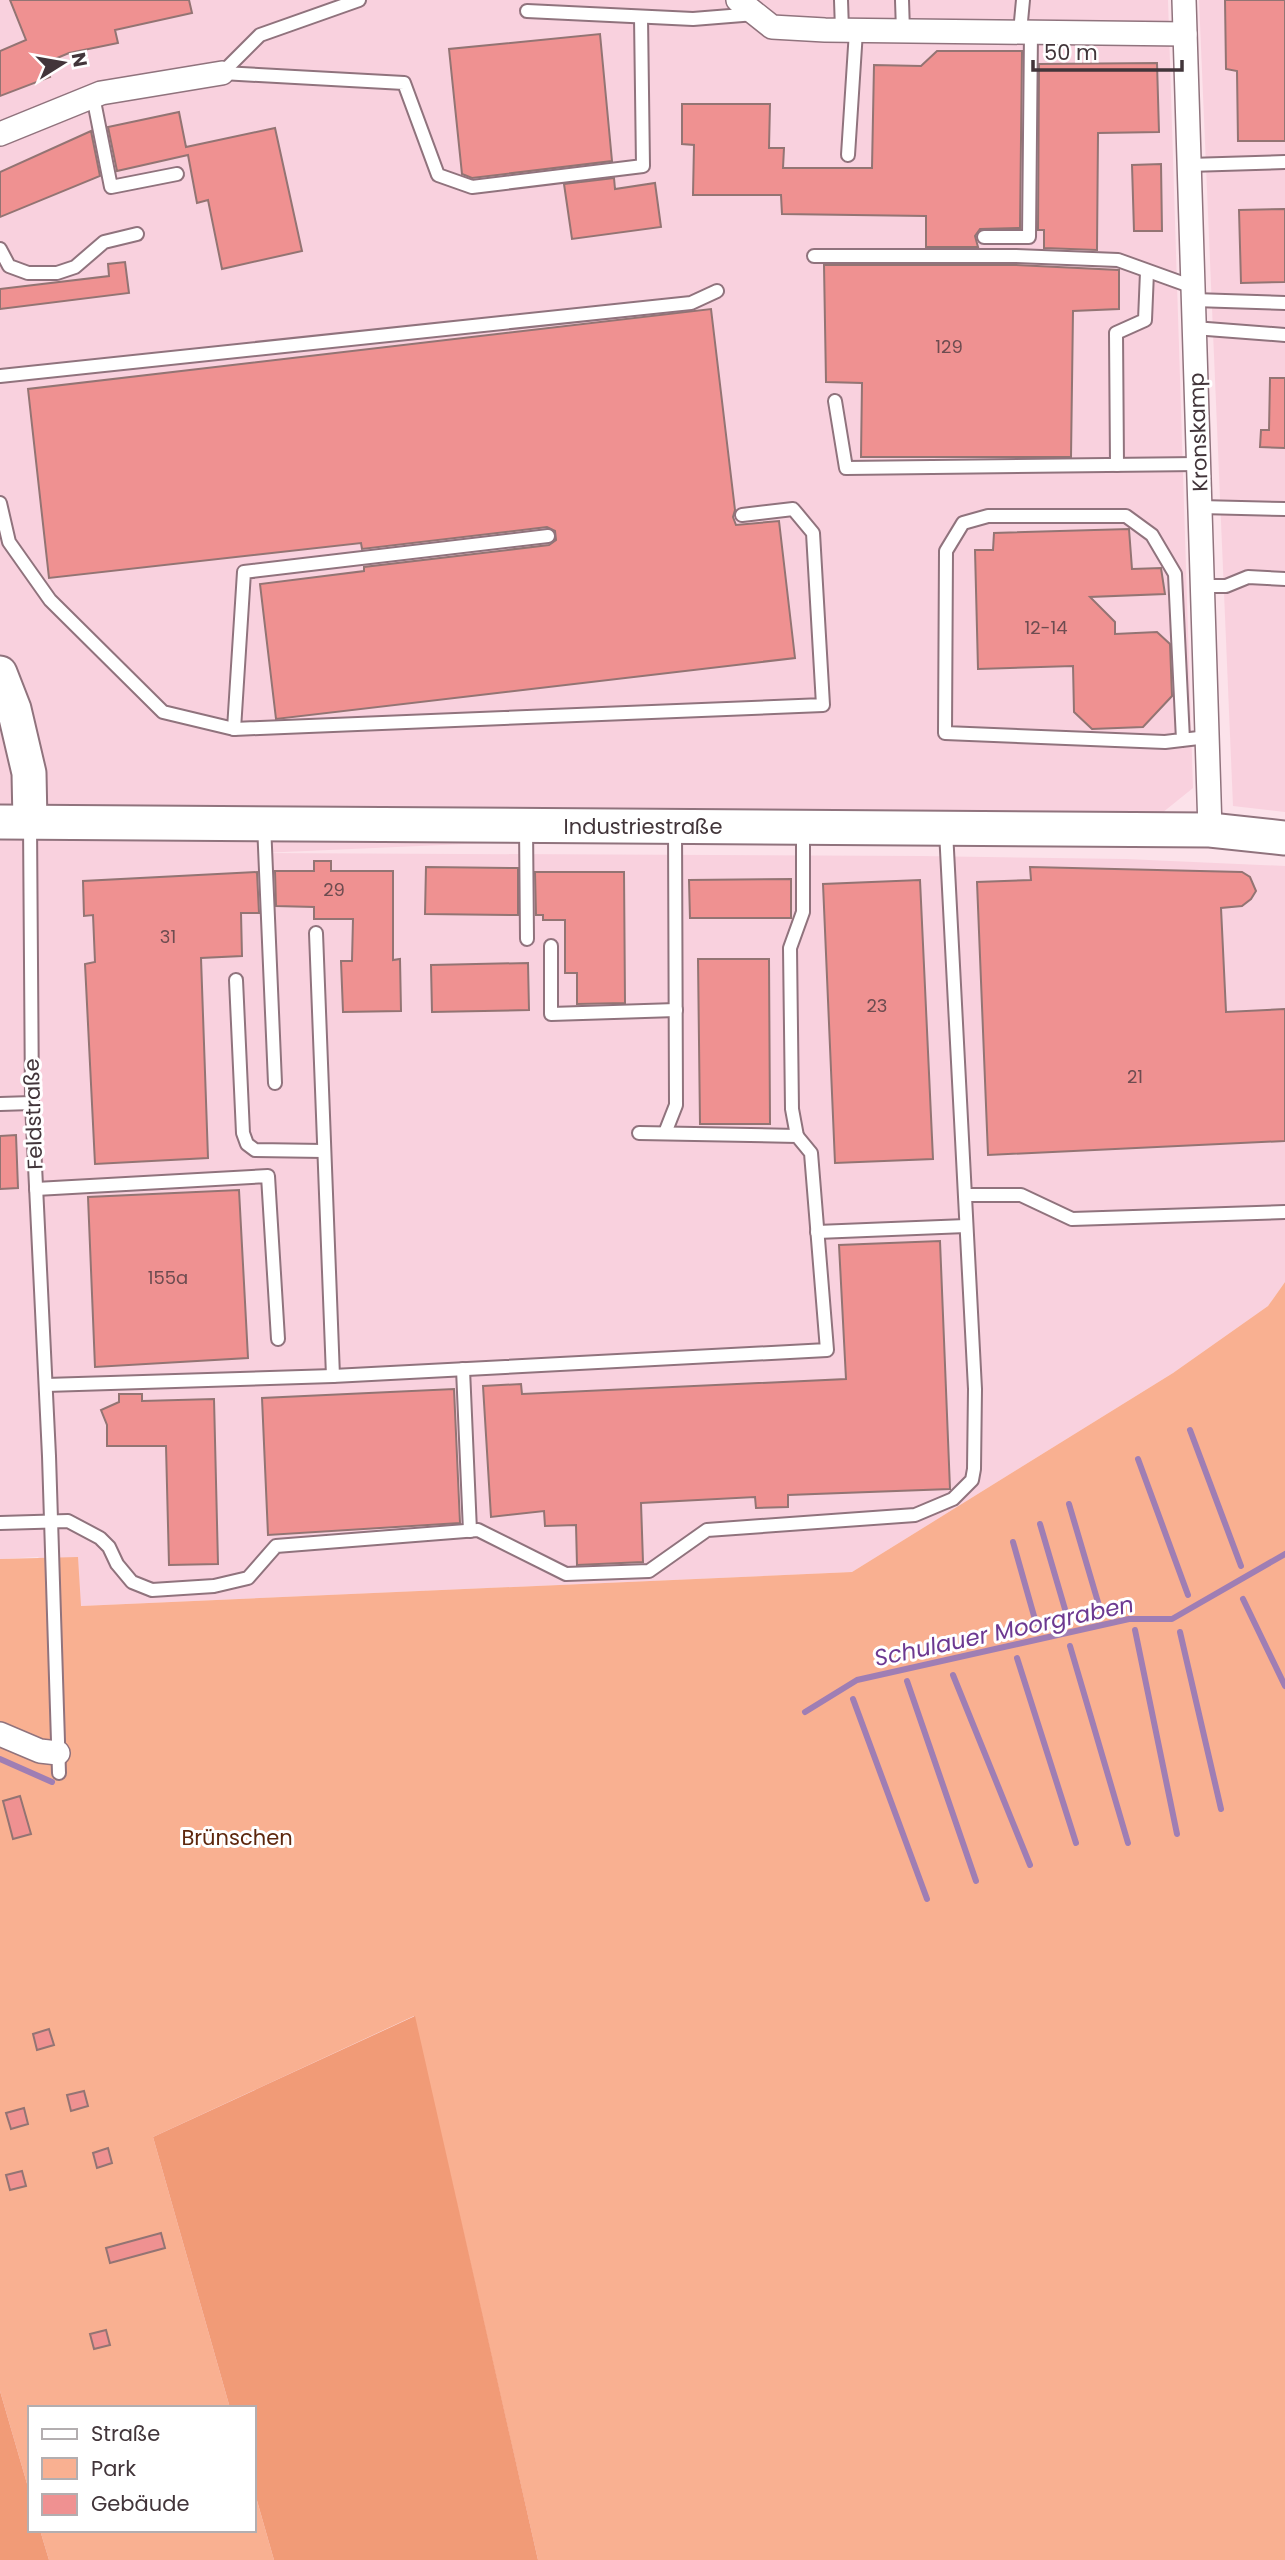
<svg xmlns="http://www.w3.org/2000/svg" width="1285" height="2560" font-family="Poppins,sans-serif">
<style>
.built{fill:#f9d1de}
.green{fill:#f9b091}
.forest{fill:#f19b77}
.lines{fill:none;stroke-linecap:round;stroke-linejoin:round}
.stream{stroke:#9f7eb4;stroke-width:6}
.building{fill:#ef9191;stroke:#937473;stroke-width:2}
.lane-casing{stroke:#90737d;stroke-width:16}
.street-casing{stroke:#90737d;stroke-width:26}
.secondary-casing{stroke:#90737d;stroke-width:37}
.lane{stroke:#fff;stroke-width:12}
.street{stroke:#fff;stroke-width:23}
.secondary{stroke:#fff;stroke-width:33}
.labels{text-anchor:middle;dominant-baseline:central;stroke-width:6;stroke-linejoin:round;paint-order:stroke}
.number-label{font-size:18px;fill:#6d4c50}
.street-label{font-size:21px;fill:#42353a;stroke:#fff}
.park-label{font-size:21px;fill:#5d270d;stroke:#fff}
.water-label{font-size:23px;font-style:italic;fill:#6d3991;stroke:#fff}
</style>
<rect width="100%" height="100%" fill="#fce2ea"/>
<!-- built -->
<g class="built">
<path d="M0 0H1168L1193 788 1162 813 261 853 921 856 1126 859 1285 866V1282L1268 1306 1173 1373 852 1572 80 1606 38 1557 0 1559Z"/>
<path d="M1199 0H1285V812L1233 806Z"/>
</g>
<!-- green -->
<g class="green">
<path d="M1285 1282V2560H538L414 2016 153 2137 230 2408H30V2494L0 2391V1559L78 1557 81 1606 852 1572 1173 1373 1268 1306Z"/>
<path d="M254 2490 274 2560H49L40 2530H254Z"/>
</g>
<!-- forest -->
<g class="forest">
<path d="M415 2016 538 2560H274L254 2490V2408H230L153 2137Z"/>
<path d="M0 2391 30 2494V2530H40L49 2560H0Z"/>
</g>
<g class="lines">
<!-- stream -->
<g class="stream">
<path d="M1190 1430 1241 1566"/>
<path d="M1138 1459 1188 1595"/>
<path d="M1069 1504 1100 1609"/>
<path d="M1040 1524 1067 1616"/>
<path d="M1013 1542 1036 1623"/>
<path d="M1243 1599 1285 1686"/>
<path d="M1135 1630 1177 1834"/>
<path d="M1180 1632 1221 1809"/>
<path d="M1070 1646 1128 1843"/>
<path d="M1017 1658 1076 1843"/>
<path d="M953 1675 1030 1865"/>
<path d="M907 1681 976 1881"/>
<path d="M853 1699 927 1899"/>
<path d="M805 1712 857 1680 1129 1619H1172L1285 1554"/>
<path d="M0 1759 52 1782"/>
</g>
</g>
<!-- building -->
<g class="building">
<path d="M10 0H189L192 13 115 30 118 43 69 53 45 63 50 77 0 96V51L26 40Z"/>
<path d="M1225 0H1285V141H1238L1237 71 1226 69Z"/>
<path d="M600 34 612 161 472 178 462 174 449 49Z"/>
<path d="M937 51H1022L1020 228 980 229 975 236 978 247H926V216L782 214 781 195H693L694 145 682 144V104H770L769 148H784L783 168H872L874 65 921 66Z"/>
<path d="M1157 63 1159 132 1098 133 1097 250 1044 248V230H1038L1039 64Z"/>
<path d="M179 112 186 147 275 128 302 251 222 269 208 200 197 203 188 155 117 171 108 127Z"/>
<path d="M91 131 100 176 0 217V172Z"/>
<path d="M1161 164 1162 231H1134L1132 165Z"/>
<path d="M614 178 615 189 655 183 661 227 572 239 564 184Z"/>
<path d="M1285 209V282L1241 283 1239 210Z"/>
<path d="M125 262 129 293 0 309V289L109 276 108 264Z"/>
<path d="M824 265H1016L1119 270V309L1073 311 1071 457H861L862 383 826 382Z"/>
<path d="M711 309 735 510 733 517 736 525 779 521 795 658 276 719 260 584 364 571V567L549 545 556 540 555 531 547 527 362 549 361 543 49 578 28 389Z"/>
<path d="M1270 378H1285V448L1260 447 1261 430H1269Z"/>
<path d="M1129 529 1132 569 1161 568 1165 594 1090 597 1115 622V634L1157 632 1170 644 1172 696 1143 727 1092 729 1074 712 1073 666 978 669 975 550H993L994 533Z"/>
<path d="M314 861H331V871H393V960L400 959 401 1011 343 1012 341 961H352L353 919H314V907L276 906 275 871H314Z"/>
<path d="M426 867 518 868V915L425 914Z"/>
<path d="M1030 867 1242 872 1250 877 1256 891 1251 899 1242 906 1221 908 1226 1012 1285 1009V1141L988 1155 977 882 1031 880Z"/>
<path d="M257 872 259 913H241L242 956 201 958 208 1158 95 1164 85 964 95 962 93 915 84 916 83 881Z"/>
<path d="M535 872H624L625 1003 577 1004V973H565V920H543V915H536Z"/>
<path d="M791 879V918H690L689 880Z"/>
<path d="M920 880 933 1159 835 1163 823 884Z"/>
<path d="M698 959H769L770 1124H700Z"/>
<path d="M528 963 529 1010 432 1012 431 965Z"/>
<path d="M16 1135 18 1188 0 1189V1136Z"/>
<path d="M239 1190 248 1358 95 1367 88 1197Z"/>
<path d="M940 1241 950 1489 788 1495V1507L756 1508 755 1497 641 1503 643 1562 577 1565 576 1525 545 1526 544 1511 491 1517 483 1386 521 1384 522 1394 846 1379 839 1245Z"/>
<path d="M454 1389 460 1523 268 1535 262 1398Z"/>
<path d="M119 1394H142V1401L214 1399 218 1564 169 1565 166 1446H107V1425L101 1410 119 1402Z"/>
<path d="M20 1796 31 1834 13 1839 3 1801Z"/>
<path d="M49 2029 54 2045 37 2050 33 2034Z"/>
<path d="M84 2091 88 2106 71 2111 67 2095Z"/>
<path d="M24 2108 28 2124 11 2129 6 2113Z"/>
<path d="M108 2148 112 2163 97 2168 93 2153Z"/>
<path d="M22 2171 26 2186 10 2190 6 2175Z"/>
<path d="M161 2233 165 2248 110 2263 106 2248Z"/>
<path d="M106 2330 110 2345 94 2349 90 2334Z"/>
</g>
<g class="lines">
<defs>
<g id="lane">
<path d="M841 0 842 30"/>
<path d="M902 0 903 31"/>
<path d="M527 11 693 19 755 14"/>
<path d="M1020 32 1023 0"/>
<path d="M222 73 404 83 438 175 472 187 643 166 641 17"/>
<path d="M222 73 260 35 359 0"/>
<path d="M93 96 111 187 177 174"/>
<path d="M848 155 856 31"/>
<path d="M1189 165 1285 162"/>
<path d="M984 237H1029L1031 32"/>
<path d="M0 249 9 266 28 273H57L75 267 104 242 137 234"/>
<path d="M814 256H1016L1118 260 1193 287"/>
<path d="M1194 300 1285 303"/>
<path d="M1194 328 1285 335"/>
<path d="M0 376 691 303 717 291"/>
<path d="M835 401 846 468 1199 464"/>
<path d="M1117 465 1116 333 1145 320 1147 272"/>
<path d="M0 503 9 542 50 600 163 712 234 729 823 705 813 533 793 509 742 515"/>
<path d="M1200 507 1285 509"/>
<path d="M1203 586H1226L1248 577 1285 579"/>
<path d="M234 729 244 572 548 536"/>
<path d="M1183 740 1175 574 1152 535 1126 516H988L963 523 946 551 945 733 1165 742 1207 737"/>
<path d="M30 823 32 1103 49 1456 59 1773"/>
<path d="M264 824 275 1083"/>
<path d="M526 825 527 939"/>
<path d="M316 933 333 1376"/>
<path d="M551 946V1014L676 1010"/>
<path d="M236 980 243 1133 247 1144 255 1150 324 1151"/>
<path d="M0 1104 32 1103"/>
<path d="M665 1133 676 1105 675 826"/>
<path d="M797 1136 792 1109 790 948 803 912V827"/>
<path d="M36 1189 268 1176 278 1339"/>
<path d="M965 1195H1021L1072 1219 1285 1212"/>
<path d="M817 1232 966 1226"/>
<path d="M463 1369 470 1531"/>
<path d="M46 1385 333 1376 827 1350 811 1153 797 1136 639 1133"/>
<path d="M0 1523 68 1521 100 1538 109 1547 117 1564 132 1582 152 1590 214 1586 248 1578 276 1546 478 1530 566 1574 649 1571 707 1530 915 1515 953 1499 972 1480 974 1469 975 1389 946 831"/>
</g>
<g id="street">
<path d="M738 0 772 27 825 30 1185 34"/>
<path d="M1184 0 1210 830"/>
<path d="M0 134 101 93 222 73"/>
<path d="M0 1734 40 1751 58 1753"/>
</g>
<g id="secondary">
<path d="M0 673 14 709 29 773 30 822"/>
<path d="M0 822 1210 830 1285 838"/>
</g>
</defs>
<!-- lane casing -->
<use href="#lane" class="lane-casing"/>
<!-- street casing -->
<use href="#street" class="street-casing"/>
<!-- secondary casing -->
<use href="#secondary" class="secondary-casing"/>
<!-- lane -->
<use href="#lane" class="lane"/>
<!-- street -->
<use href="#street" class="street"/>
<!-- secondary -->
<use href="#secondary" class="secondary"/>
</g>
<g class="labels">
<!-- number labels -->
<g class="number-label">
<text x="949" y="346">129</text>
<text x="1046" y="627">12-14</text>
<text x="334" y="889">29</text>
<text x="168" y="936">31</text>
<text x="877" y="1005">23</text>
<text x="1135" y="1076">21</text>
<text x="168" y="1277">155a</text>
</g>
<!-- street labels -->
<g class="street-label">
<text transform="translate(1198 432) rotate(-92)">Kronskamp</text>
<text x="643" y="826">Industriestraße</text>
<text transform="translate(33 1114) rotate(-92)">Feldstraße</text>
</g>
<!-- park labels -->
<g class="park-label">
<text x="237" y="1837">Brünschen</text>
</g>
<!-- water labels -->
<g class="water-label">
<text transform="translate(1004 1631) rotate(-12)">Schulauer Moorgraben</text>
</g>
</g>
<!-- legend -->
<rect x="28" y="2406" width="228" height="126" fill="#ffffff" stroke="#b3aeb0" stroke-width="2"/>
<rect x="42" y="2429" width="35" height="10" fill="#ffffff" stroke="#b3aeb0" stroke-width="2"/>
<text x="91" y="2441" font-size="21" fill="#42353a">Straße</text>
<rect x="42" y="2458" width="35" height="21" fill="#f9b091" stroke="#b3aeb0" stroke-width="2"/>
<text x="91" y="2476" font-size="21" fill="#42353a">Park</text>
<rect x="42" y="2494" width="35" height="21" fill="#ef9191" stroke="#b3aeb0" stroke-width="2"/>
<text x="91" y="2511" font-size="21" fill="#42353a">Gebäude</text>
<!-- north arrow -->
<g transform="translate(63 63) rotate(79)" stroke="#ffffff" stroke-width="5" paint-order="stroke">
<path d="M0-5L12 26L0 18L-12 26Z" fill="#42353a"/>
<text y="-10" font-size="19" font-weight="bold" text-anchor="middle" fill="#42353a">N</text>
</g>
<!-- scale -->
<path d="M1033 60v10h149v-10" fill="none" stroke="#42353a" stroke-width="3.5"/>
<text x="1044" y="60" font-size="21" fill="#42353a" stroke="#ffffff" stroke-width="5" paint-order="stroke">50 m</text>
</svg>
